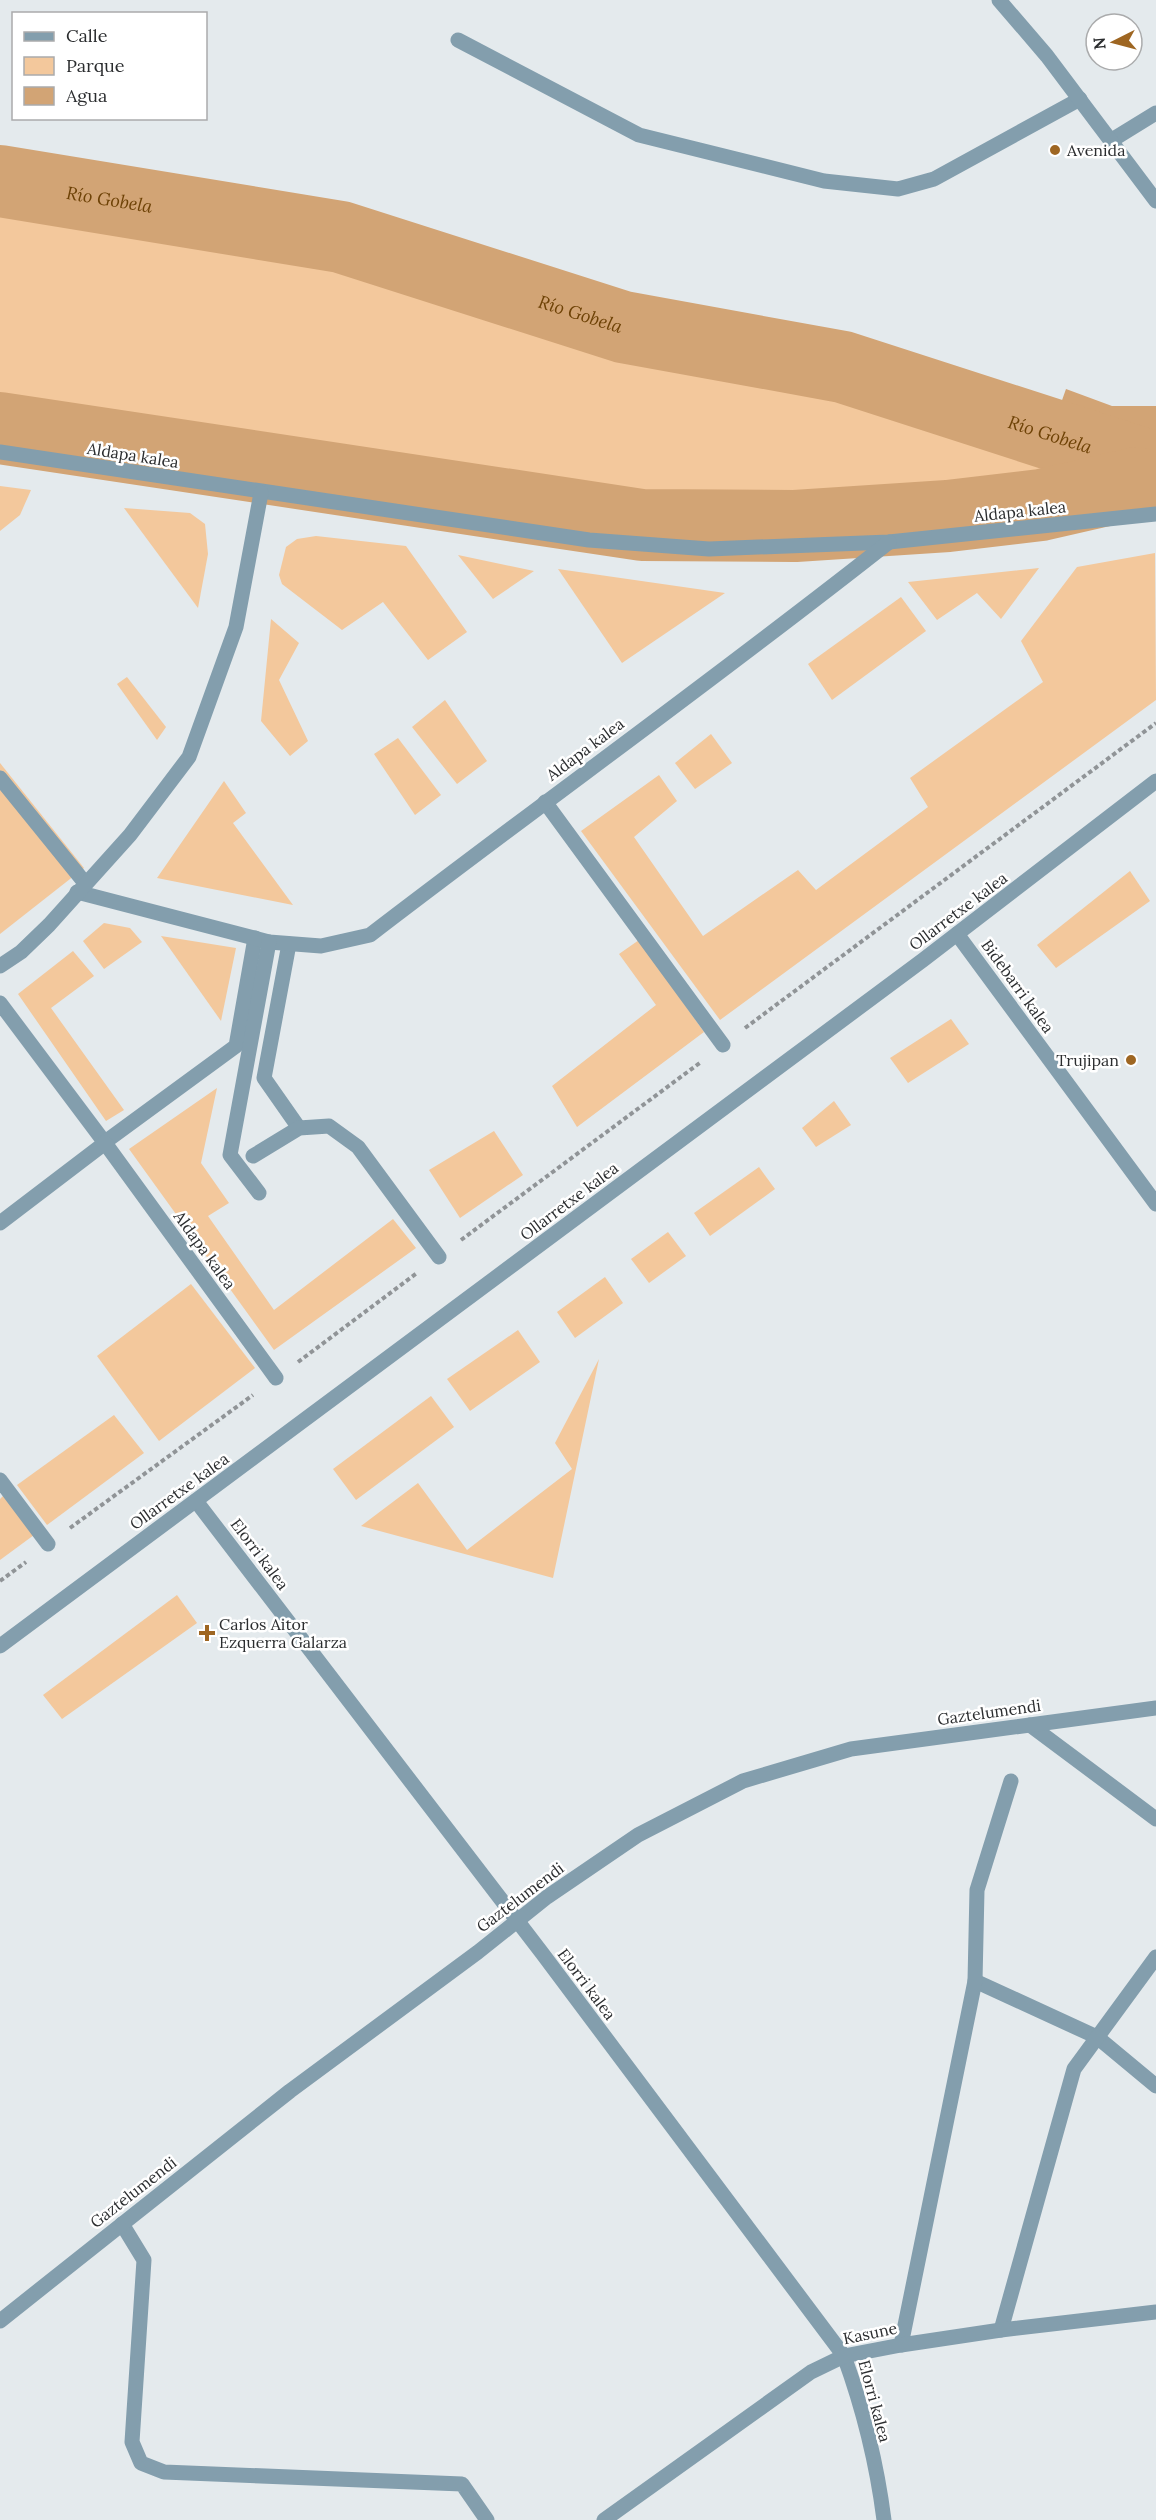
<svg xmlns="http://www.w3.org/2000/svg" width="1156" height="2520" font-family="Lora,serif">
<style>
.green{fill:#f3c89c}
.water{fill:#d2a475}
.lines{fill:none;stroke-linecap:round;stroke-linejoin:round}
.river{stroke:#d2a475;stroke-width:72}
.path{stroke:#909497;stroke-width:4;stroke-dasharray:4.5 3;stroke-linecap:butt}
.service{stroke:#839ead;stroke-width:15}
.pedestrian{stroke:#839ead;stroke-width:15}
.minor{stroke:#839ead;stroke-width:15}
.tertiary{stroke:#839ead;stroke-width:15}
.poi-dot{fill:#9e6622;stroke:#fff;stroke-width:2}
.labels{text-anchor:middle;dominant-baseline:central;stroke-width:5;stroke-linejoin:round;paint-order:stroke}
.poi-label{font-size:16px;fill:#2b2d2f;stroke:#fff;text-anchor:start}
.street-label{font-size:16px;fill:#2b2d2f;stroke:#fff}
.water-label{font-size:18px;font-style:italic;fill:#6e4206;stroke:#fff}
</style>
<rect width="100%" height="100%" fill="#e4eaed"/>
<!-- green -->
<g class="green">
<path d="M0 181 341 237 623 327 843 367 1156 468V480L1041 505 948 516 795 526 642 525 0 431Z"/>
<path d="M0 486 31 490 20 515 0 531Z"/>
<path d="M124 508 190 513 205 524 208 554 198 608Z"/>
<path d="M316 536 406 546 467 632 428 660 383 602 342 630 282 584 279 575 286 547 297 539Z"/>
<path d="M1155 553 1156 700 720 1020 581 831 659 775 677 801 634 837 703 936 798 870 816 890 928 807 910 778 1043 682 1021 641 1077 567Z"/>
<path d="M458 555 534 571 493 599Z"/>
<path d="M1039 568 1001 619 977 593 937 620 908 582Z"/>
<path d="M558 569 725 593 622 663Z"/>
<path d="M901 597 926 631 832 700 808 664Z"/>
<path d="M271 619 299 643 279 680 308 741 290 756 261 721Z"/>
<path d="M127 677 166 727 157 740 117 684Z"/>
<path d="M445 700 487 761 457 784 412 727Z"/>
<path d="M711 734 732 763 695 789 675 763Z"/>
<path d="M398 738 441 795 415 815 374 754Z"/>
<path d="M0 763 84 868 0 934Z"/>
<path d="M224 781 246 813 233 823 293 905 157 878Z"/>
<path d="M1130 871 1150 901 1056 968 1037 945Z"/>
<path d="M104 923 130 928 142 942 104 969 83 941Z"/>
<path d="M161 936 236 948 221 1021Z"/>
<path d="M639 940 704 1032 577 1127 552 1086 656 1005 619 954Z"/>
<path d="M73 951 94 976 51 1008 124 1110 106 1121 18 994Z"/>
<path d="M951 1019 969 1044 908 1083 890 1058Z"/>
<path d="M217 1088 201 1163 229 1203 208 1216 274 1310 393 1219 416 1248 274 1350 129 1149Z"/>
<path d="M834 1101 851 1125 816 1147 802 1128Z"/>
<path d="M494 1131 523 1175 460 1218 429 1170Z"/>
<path d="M759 1167 775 1189 710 1236 694 1213Z"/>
<path d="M668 1232 686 1256 649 1283 631 1259Z"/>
<path d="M605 1277 623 1303 575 1338 557 1312Z"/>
<path d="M191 1284 255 1368 159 1441 97 1356Z"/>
<path d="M518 1330 540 1362 470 1411 447 1379Z"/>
<path d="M599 1359 553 1578 361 1526 418 1483 467 1550 572 1469 555 1443Z"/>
<path d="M431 1396 454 1427 356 1500 333 1469Z"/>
<path d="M114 1415 144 1453 47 1525 17 1485Z"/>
<path d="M4 1495 34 1535 0 1560V1499Z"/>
<path d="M177 1595 197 1623 62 1719 43 1695Z"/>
</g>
<!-- water -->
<path class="water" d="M1066 389 1112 406H1156V487L1041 505 1050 434Z"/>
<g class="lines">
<!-- river -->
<g class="river">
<path id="s1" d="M0 181 341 237 623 327 843 367 1156 468"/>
<path d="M0 428 642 525 795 526 948 516 1041 505 1137 483"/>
</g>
<!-- path -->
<g class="path">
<path d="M745 1028 1156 723"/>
<path d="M461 1240 701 1062"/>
<path d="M298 1362 417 1273"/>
<path d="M70 1528 253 1395"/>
<path d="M0 1581 26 1562"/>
</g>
<!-- service -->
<g class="service">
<path d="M458 40 639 135 824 181 898 189 934 179 1080 99"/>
<path d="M1030 1725 1156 1819"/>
<path d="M975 1981 1097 2037 1156 2086"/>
<path d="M1001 2330 1074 2069 1156 1957"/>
<path d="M901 2345 975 1981 977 1890 1011 1781"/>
</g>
<!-- pedestrian -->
<g class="pedestrian">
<path d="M0 778 85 883"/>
<path d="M545 802 723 1045"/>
<path d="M289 944 264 1078 299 1128"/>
<path d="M0 1003 105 1143"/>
<path d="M105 1142 236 1046 255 938"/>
<path d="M253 1156 299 1128 329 1126 358 1147 439 1257"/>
<path d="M0 1223 105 1143 276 1378"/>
<path d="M0 1480 48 1544"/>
</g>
<!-- minor -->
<g class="minor">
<path d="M1112 140 1156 113"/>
<path d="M0 452 589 540 709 549 889 542 1156 514"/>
<path d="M77 892 269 942 321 946 370 935C542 803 718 677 889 542"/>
<path d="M957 934 1156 1204"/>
<path d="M0 966 21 952 49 925 130 835 189 757 236 627 261 493"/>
<path d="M259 1193 230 1155 269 942"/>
<path d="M196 1501 542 1953 844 2356C863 2408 877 2465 884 2520"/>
<path d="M122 2224 144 2260 132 2442 141 2463 164 2472 462 2484 487 2520"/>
<path d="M0 2321 290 2091 478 1952 547 1897 638 1835 743 1781 851 1749 1156 1708"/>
<path d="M604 2520 811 2372 844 2356 901 2345 1001 2330 1156 2312"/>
</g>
<!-- tertiary -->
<g class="tertiary">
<path d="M999 0 1047 56 1156 201"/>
<path d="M0 1646 923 960 1156 781"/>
</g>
</g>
<!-- markers -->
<g class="poi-dot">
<circle cx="1055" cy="150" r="6"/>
<circle cx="1131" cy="1060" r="6"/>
<path d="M204 1624h6v6h6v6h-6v6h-6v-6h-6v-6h6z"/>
</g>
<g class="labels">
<!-- poi labels -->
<g class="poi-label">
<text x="1067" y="150">Avenida</text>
<text x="1119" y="1060" text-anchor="end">Trujipan</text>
<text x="219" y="1624">Carlos Aitor<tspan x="219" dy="18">Ezquerra Galarza</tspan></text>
</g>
<!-- street labels -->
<g class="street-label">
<text transform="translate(133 455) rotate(9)">Aldapa kalea</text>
<text transform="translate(1020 511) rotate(-6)">Aldapa kalea</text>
<text transform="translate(585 749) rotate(-37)">Aldapa kalea</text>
<text transform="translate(958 911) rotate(-37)">Ollarretxe kalea</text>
<text transform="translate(1018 986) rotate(54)">Bidebarri kalea</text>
<text transform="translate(569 1201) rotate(-37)">Ollarretxe kalea</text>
<text transform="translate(205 1250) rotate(54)">Aldapa kalea</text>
<text transform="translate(179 1491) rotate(-36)">Ollarretxe kalea</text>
<text transform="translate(260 1554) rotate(53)">Elorri kalea</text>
<text transform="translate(989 1712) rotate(-8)">Gaztelumendi</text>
<text transform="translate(520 1897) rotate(-37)">Gaztelumendi</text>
<text transform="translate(587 1984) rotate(53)">Elorri kalea</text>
<text transform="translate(133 2192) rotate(-38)">Gaztelumendi</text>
<text transform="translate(870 2333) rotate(-12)">Kasune</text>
<text transform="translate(875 2401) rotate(75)">Elorri kalea</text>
</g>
<!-- water labels -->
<g class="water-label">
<text stroke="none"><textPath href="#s1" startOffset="111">Río Gobela</textPath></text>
<text stroke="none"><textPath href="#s1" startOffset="597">Río Gobela</textPath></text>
<text stroke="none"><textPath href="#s1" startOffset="1083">Río Gobela</textPath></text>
</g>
</g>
<!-- legend -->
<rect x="12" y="12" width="195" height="108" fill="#ffffff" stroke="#aaabac" stroke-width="1.5"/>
<rect x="24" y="32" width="30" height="9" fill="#839ead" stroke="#aaabac" stroke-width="1.5"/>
<text x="66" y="42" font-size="18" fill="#2b2d2f">Calle</text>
<rect x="24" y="57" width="30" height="18" fill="#f3c89c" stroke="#aaabac" stroke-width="1.5"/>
<text x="66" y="72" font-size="18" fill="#2b2d2f">Parque</text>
<rect x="24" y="87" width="30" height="18" fill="#d2a475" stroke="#aaabac" stroke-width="1.5"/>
<text x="66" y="102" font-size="18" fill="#2b2d2f">Agua</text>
<!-- north arrow -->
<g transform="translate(1114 42) rotate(264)"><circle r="28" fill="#ffffff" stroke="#aaabac" stroke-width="1.5"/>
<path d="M0-4.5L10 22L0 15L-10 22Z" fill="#9e6622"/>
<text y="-9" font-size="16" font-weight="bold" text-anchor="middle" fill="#2b2d2f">N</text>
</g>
</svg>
